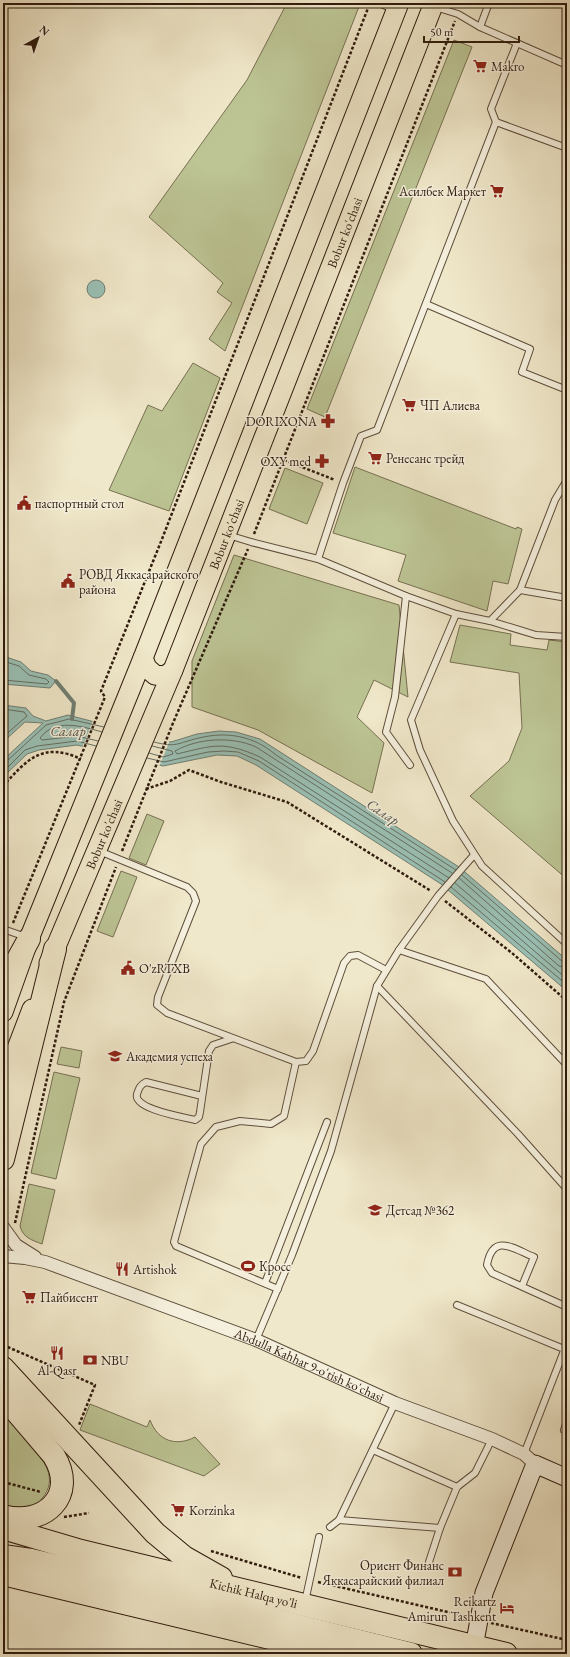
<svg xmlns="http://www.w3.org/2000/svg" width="570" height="1657" font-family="'EB Garamond',serif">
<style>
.green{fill:#bdc595;stroke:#767051}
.water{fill:#9ac0b5;stroke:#6f7e72}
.pier{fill:#f0e8ca}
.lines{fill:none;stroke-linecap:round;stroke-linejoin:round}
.shore{stroke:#646d61;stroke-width:1}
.stream{stroke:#6f7e72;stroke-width:4}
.lane-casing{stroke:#5e4e3c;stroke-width:8}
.street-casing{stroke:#5e4e3c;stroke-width:14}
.secondary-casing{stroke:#2e1a0d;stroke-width:19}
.primary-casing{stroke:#2e1a0d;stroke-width:21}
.highway-casing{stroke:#2e1a0d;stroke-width:24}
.path{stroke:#2e1a0d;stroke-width:2.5;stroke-dasharray:3 2;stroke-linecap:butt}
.lane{stroke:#f5f0dd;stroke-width:6}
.street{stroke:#f5f0dd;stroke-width:12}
.secondary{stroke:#f5f0dd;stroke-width:17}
.primary{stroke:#f0e8ca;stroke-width:19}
.highway{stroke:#f0e8ca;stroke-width:22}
.labels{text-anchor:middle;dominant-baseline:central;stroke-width:3;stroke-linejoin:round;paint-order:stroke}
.poi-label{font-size:13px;fill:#2e1a0d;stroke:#f5f0dd;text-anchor:start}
.street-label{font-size:13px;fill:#2e1a0d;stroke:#f5f0dd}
.water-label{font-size:14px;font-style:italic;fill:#545448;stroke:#f5f0dd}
</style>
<rect width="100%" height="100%" fill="#f0e8ca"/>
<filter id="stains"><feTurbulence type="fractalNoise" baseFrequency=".005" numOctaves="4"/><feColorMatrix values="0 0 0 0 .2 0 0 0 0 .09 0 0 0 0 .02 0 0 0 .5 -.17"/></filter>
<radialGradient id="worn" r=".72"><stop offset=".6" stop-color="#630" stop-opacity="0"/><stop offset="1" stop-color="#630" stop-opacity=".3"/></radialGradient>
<!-- green -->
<g class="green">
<path d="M287 3 360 4 225 351 209 339 232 303 217 292 223 283 149 217 247 80Z"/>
<path d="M454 40 472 47 325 417 307 409Z"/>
<path d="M193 363 220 378 169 511 109 490 148 405 162 411Z"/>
<path d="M355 467 516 529 517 527 522 529 508 584 493 581 487 611 398 581 406 555 333 533Z"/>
<path d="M285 468 323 483 307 524 269 509Z"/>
<path d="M234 555 399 605 408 697 374 680 357 717 384 743 372 793 258 730 192 707V661Z"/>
<path d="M460 625 511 634 510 645 547 650 549 640 567 642V879L470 796 509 761 522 728 519 673 450 662Z"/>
<path d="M147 814 164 821 146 865 129 858Z"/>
<path d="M121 871 137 877 113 937 97 931Z"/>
<path d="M61 1047 82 1051 79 1068 57 1064Z"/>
<path d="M54 1072 80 1078 56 1179 31 1173Z"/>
<path d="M29 1184 55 1190 42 1244C32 1240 23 1238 20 1226Z"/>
<path d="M90 1404 147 1427 150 1420C158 1441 176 1447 195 1437L220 1464 204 1476 80 1430Z"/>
<path d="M3 1412C12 1422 20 1433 29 1443 46 1463 61 1481 37 1504L41 1508 3 1512Z"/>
</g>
<!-- water -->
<g class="water">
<circle cx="96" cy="289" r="9"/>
<path d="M3 656 21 662 31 671 48 675 56 681 50 688 3 684Z"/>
<path d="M3 705 26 708 33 716 46 721 68 715 171 742 197 734 219 731 236 732 260 739 459 867 567 960V991L441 884 256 765 237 756 217 755 163 766 77 745 39 750 27 754 3 777V760L43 723 25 722 3 742Z"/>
</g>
<!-- pier -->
<path class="pier" d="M94 718 170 740 159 767 82 748Z"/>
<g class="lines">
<!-- shore -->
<g class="shore">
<path d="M3 661 19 666 29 675 46 679 49 682 47 684 3 680"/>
<path d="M3 709 24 712 27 716 3 737"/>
<path d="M98 741 77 736 42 740 40 738C55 718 81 726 102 732"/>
<path d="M154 742C177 748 177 743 199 738 227 731 254 736 276 755L456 870"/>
<path d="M149 753 163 757 173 754 172 751 152 746"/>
<path d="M147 758 164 762 208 752 224 751 238 752 259 761 445 882"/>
<path d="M3 763 7 761 46 725 69 719 104 727"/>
<path d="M3 772 25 750 37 746 77 741 96 746"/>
<path d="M462 875 563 962 567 963"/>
<path d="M449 878 260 757C224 741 214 745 177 754L175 751C198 738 232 736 256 747L452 873"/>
<path d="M459 878 559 966 567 968"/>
<path d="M455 883 567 979"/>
<path d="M451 887 567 985"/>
</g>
<!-- stream -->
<path class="stream" d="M56 681 74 703 72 719"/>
<defs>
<g id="lane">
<path d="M379 3 395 10"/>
<path d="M435 7 458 14 480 27 567 65"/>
<path d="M480 27 489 3"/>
<path d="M496 122 491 109 517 43"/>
<path d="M426 304 530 349 522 372 567 390"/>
<path d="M228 535 251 542 318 559 406 596 395 697 386 732 410 765"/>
<path d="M318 559 343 483 361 436 377 430 496 122 567 148"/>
<path d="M520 590 567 598"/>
<path d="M406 596 456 614 490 621 536 635 567 637"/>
<path d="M456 614 411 720 420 750 453 821 482 866 567 944"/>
<path d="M490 621 520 590 555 500 567 480"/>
<path d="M99 851 187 887 193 893 196 901 158 997 157 1005 167 1013 296 1062 306 1061 313 1051 344 963 350 956 358 955 386 970"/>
<path d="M3 929 26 937"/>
<path d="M399 950 486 979 567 1065"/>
<path d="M377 986 518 1134 567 1189"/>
<path d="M202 1096 146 1082C140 1085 139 1088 137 1094 133 1109 183 1117 195 1120L199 1117 200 1112 209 1051 213 1045 231 1039"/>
<path d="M265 1283 327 1122"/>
<path d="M522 1286 534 1257C514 1249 493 1232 487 1265L492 1273 567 1307"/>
<path d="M278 1289 176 1246 174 1242 201 1144 216 1127 240 1121 271 1124 284 1116 296 1062"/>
<path d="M457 1305 564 1349"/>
<path d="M256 1340 292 1255 331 1151 377 986 399 950 438 896 474 855"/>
<path d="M564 1430 567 1421"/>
<path d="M373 1450 457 1487"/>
<path d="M524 1454 567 1343"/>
<path d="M339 1520 440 1528"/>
<path d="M330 1527 339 1520 395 1403"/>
<path d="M429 1562 440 1528 457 1487 475 1473 492 1439"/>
<path d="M305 1602 319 1537"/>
</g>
<g id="street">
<path d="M3 1227 16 1245 35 1257"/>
<path id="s1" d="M3 1256 25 1258 45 1262 256 1340 395 1403 492 1439 524 1454 535 1464"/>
</g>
<path id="secondary" d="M474 1647 484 1593 535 1464 567 1478"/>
<g id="primary">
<path d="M143 658 147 668 155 675 165 676 173 670"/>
<path id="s2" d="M49 963 173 670 434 3"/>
<path d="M3 1012 29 939 143 658 399 3"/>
<path d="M3 1085 32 1009"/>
</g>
<g id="highway">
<path d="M3 986 29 939"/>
<path d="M3 1159 55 949"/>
<path d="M3 1368 155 1533 184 1557 221 1578"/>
<path d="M3 1396 54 1456C78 1496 44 1527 3 1516"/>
<path id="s3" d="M3 1528 81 1551 506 1654"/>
<path d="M3 1556 31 1560 90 1574 411 1654"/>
<path d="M3 1574 337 1654"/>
</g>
</defs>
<!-- lane casing -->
<use href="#lane" class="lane-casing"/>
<!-- street casing -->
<use href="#street" class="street-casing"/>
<!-- secondary casing -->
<use href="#secondary" class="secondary-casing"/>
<!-- primary casing -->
<use href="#primary" class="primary-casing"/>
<!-- highway casing -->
<use href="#highway" class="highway-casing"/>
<!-- path -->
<g class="path">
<path d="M284 460 335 480"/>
<path d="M254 534 455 21"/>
<path d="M3 786C27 760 42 741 81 759"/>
<path d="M146 789 170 781 189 770 221 782 287 802 431 891"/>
<path d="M122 851 173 723 248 549"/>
<path d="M445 901 512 953 567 1001"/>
<path d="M13 923 105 697 101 691 162 539 370 3"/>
<path d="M3 947 6 939"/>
<path d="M15 1223 64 1002 116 867"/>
<path d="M3 1345 7 1351"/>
<path d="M3 1345 95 1385 79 1425"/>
<path d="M3 1482 41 1492"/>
<path d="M64 1517 89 1513"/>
<path d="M211 1551 302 1578"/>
<path d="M318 1582 465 1616"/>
<path d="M491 1623 567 1640"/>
</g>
<!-- lane -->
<use href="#lane" class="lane"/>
<!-- street -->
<use href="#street" class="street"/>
<!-- secondary -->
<use href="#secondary" class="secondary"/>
<!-- primary -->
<use href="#primary" class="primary"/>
<!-- highway -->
<use href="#highway" class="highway"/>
</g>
<!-- icons -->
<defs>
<symbol id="supermarket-bare" viewBox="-9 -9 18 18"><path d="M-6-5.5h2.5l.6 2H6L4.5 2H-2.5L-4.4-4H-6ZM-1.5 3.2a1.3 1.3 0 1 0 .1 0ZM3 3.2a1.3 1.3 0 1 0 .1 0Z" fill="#8f2418" stroke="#f5f0dd" stroke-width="2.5" paint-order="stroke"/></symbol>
<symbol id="pharmacy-bare" viewBox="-9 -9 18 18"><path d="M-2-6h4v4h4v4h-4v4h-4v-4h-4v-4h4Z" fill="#8f2418" stroke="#f5f0dd" stroke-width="2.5" paint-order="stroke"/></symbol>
<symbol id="civic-bare" viewBox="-9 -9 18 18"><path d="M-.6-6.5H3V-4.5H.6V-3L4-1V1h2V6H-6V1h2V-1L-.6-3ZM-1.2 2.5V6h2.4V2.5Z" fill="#8f2418" stroke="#f5f0dd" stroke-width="2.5" paint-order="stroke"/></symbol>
<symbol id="school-bare" viewBox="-9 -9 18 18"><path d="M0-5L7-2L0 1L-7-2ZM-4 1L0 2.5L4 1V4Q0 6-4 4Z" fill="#8f2418" stroke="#f5f0dd" stroke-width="2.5" paint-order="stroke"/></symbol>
<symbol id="stadium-bare" viewBox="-9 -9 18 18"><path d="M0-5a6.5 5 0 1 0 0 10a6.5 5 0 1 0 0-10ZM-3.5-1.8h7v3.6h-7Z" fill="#8f2418" stroke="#f5f0dd" stroke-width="2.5" paint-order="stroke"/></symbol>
<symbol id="restaurant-bare" viewBox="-9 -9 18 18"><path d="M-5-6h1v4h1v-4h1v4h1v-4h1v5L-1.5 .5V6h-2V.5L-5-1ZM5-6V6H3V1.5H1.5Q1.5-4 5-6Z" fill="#8f2418" stroke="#f5f0dd" stroke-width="2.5" paint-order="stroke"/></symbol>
<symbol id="bank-bare" viewBox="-9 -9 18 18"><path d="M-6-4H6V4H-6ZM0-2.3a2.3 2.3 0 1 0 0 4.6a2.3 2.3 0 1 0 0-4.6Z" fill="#8f2418" stroke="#f5f0dd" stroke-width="2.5" paint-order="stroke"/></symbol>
<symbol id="hotel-bare" viewBox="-9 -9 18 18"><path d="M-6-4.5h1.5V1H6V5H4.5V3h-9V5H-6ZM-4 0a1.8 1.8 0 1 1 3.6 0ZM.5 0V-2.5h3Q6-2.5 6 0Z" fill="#8f2418" stroke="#f5f0dd" stroke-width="2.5" paint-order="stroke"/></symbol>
</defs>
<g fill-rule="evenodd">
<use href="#supermarket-bare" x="470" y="56" width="20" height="20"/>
<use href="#supermarket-bare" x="487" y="181" width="20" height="20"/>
<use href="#supermarket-bare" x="399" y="395" width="20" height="20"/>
<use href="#pharmacy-bare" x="318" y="411" width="20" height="20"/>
<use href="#supermarket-bare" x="365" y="448" width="20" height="20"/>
<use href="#pharmacy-bare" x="312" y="451" width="20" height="20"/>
<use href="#civic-bare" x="14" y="493" width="20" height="20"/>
<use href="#civic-bare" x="58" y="571" width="20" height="20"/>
<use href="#civic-bare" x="118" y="958" width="20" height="20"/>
<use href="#school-bare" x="105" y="1046" width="20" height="20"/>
<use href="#school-bare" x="365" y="1200" width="20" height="20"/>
<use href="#stadium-bare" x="238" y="1256" width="20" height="20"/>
<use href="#restaurant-bare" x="112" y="1259" width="20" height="20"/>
<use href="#supermarket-bare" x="19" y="1287" width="20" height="20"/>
<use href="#restaurant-bare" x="47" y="1343" width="20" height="20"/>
<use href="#bank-bare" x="80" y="1350" width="20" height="20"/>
<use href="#supermarket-bare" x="168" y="1500" width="20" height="20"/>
<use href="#bank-bare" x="445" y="1562" width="20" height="20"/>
<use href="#hotel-bare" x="497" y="1598" width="20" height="20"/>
</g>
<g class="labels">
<!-- poi labels -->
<g class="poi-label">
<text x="491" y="66">Makro</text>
<text x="486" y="191" text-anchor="end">Асилбек Маркет</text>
<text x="420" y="405">ЧП Алиева</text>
<text x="317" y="421" text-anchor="end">DORIXONA</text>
<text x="386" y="458">Ренесанс трейд</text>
<text x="311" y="461" text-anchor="end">OXY med</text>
<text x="35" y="503">паспортный стол</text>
<text x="79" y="574">РОВД Яккасарайского<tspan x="79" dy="15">района</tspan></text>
<text x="139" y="968">O'zRTXB</text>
<text x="126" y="1056">Академия успеха</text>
<text x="386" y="1210">Детсад №362</text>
<text x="259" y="1266">Кросс</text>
<text x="133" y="1269">Artishok</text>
<text x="40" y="1297">Пайбисент</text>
<text x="101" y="1360">NBU</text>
<text x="57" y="1370" text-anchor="middle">Al-Qasr</text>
<text x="189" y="1510">Korzinka</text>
<text x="444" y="1565" text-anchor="end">Ориент Финанс<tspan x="444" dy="15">Яккасарайский филиал</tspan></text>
<text x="496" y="1601" text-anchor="end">Reikartz<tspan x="496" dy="15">Amirun Tashkent</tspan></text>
</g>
<!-- street labels -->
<g class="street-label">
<text stroke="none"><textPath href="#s2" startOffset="788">Bobur ko'chasi</textPath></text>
<text stroke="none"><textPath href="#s2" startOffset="464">Bobur ko'chasi</textPath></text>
<text stroke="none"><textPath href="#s2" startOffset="140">Bobur ko'chasi</textPath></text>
<text stroke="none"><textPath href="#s1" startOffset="326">Abdulla Kahhar 9-o'tish ko'chasi</textPath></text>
<text stroke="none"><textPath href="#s3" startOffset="259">Kichik Halqa yo'li</textPath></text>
</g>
<!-- water labels -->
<g class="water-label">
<text x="68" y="731">Салар</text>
<text transform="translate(383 812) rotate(33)">Салар</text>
</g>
</g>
<!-- margin -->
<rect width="570" height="1657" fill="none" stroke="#f0e8ca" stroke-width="16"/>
<rect x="4" y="4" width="562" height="1649" fill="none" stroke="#2e1a0d" stroke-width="2"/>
<rect x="8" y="8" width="554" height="1641" fill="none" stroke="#2e1a0d"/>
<!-- north arrow -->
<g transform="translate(38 38) rotate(40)" stroke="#f5f0dd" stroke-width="3" paint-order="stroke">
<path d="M0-3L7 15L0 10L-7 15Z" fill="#2e1a0d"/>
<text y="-6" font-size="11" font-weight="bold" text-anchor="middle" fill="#2e1a0d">N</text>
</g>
<!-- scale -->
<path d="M424 36v6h95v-6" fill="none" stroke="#2e1a0d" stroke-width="2"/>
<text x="430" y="36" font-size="12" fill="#2e1a0d" stroke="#f5f0dd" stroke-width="3" paint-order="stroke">50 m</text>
<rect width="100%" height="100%" filter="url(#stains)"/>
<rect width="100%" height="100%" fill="url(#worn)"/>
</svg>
